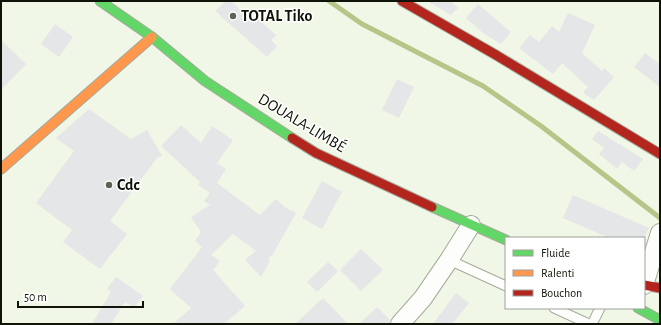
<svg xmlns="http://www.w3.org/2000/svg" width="661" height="325" font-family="'Alegreya Sans',sans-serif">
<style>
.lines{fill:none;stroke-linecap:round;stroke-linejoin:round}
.stream{stroke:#b5c688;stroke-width:5}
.building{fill:#e4e6e7}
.lane-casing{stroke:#a6aa9c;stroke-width:11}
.street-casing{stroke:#a6aa9c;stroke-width:20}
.fast-casing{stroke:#a6aa9c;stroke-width:11}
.slow-casing{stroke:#a6aa9c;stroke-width:11}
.jam-casing{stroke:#a6aa9c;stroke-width:11}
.lane{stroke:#fdfefb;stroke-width:9}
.street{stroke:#fdfefb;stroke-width:18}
.fast{stroke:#63d668;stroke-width:9}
.slow{stroke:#ff974d;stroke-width:9}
.jam{stroke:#b3261e;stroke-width:9}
.poi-dot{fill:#5f6356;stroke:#fff;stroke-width:1.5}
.labels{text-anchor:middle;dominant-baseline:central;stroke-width:3;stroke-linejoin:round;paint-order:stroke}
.poi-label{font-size:16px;font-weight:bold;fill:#101408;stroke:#fff;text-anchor:start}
.street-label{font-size:16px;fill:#101408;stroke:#fff}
</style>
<rect width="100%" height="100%" fill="#f1f7e6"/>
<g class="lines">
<!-- stream -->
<path class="stream" d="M329 1 362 24 483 86 541 126 660 218"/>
</g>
<!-- building -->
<g class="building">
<path d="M226 1H231L251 20 255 16 276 35 271 40 277 46 267 57 215 11Z"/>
<path d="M427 1H450L458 8 451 15Z"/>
<path d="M478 4 511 32 501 44 483 33 466 18Z"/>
<path d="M568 13 595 25 582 53 602 71 604 68 614 77 594 100 583 93 588 87 562 63 553 74 519 48 530 35 539 42 552 26 559 32Z"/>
<path d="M55 24 73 37 59 57 41 44Z"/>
<path d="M1 40 26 64 1 90Z"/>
<path d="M645 53 660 64V87L634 67Z"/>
<path d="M397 79 414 87 399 118 382 110Z"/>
<path d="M89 109 131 139 147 130 162 156 157 158 110 221 127 234 100 269 63 242 72 230 36 203 74 151 56 138Z"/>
<path d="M181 125 201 143 212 126 233 140 217 163 226 169 217 183 260 215 276 199 286 208 296 213 273 254 268 259 270 261 261 277 245 260 256 251 233 234 211 255 220 261 213 270 245 306 224 324H173L191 308 170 289 202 247 195 241 201 232 191 217 210 205 204 201 210 193 198 185 200 182 161 146Z"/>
<path d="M598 131 643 159 634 171 622 162 617 169 599 154 604 148 592 139Z"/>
<path d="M322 181 342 192 322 229 302 218Z"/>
<path d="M573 195 649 228 644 238H609L563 218Z"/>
<path d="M361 249 383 270 361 291 340 270Z"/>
<path d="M328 262 338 271 317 292 307 282Z"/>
<path d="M116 277 143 296 134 308 125 302 111 324H92L111 292 107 289Z"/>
<path d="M456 293 469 303 452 324H433Z"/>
<path d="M323 298 348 324H295Z"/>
<path d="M377 307 390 320V324H359Z"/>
</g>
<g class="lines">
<defs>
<g id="lane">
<path d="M449 260 506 286"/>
<path d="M554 308 589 324"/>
<path d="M592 324 600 308"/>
</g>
<g id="street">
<path d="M644 285 660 233"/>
<path d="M400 324 423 298 449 260 471 225"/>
</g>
<g id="fast">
<path d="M100 1 152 37 205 81 292 138"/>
<path d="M432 207 506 240"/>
<path d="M638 308 660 320"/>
</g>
<path id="slow" d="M1 169 152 37"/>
<g id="jam">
<path d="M402 1 496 55 660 154"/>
<path d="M292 138 316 153 432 207"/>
<path d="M644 285 660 288"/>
</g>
</defs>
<!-- lane casing -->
<use href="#lane" class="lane-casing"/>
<!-- street casing -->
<use href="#street" class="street-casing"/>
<!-- fast casing -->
<use href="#fast" class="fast-casing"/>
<!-- slow casing -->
<use href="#slow" class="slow-casing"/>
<!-- jam casing -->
<use href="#jam" class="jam-casing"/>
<!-- lane -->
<use href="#lane" class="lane"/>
<!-- street -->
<use href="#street" class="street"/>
<!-- fast -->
<use href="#fast" class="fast"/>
<!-- slow -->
<use href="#slow" class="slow"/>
<!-- jam -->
<use href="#jam" class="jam"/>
</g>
<!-- markers -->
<g class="poi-dot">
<circle cx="233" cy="16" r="4"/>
<circle cx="109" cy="185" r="4"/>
</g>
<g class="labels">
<!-- poi labels -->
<g class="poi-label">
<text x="241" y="16">TOTAL Tiko</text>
<text x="117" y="185">Cdc</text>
</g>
<!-- street labels -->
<g class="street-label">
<text transform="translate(302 123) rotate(31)">DOUALA-LIMBÉ</text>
</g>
</g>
<!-- border -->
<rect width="661" height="325" fill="none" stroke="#101408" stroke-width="4"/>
<!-- legend -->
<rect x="505" y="237" width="140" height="72" fill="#ffffff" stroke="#9fa19c"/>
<rect x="513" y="250" width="20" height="6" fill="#63d668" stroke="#9fa19c"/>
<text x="541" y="257" font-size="12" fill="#101408">Fluide</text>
<rect x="513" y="270" width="20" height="6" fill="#ff974d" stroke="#9fa19c"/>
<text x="541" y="277" font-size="12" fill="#101408">Ralenti</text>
<rect x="513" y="290" width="20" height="6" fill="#b3261e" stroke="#9fa19c"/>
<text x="541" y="297" font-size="12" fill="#101408">Bouchon</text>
<!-- scale -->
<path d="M18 301v6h125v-6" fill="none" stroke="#101408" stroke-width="2"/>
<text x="24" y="301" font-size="12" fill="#101408" stroke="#ffffff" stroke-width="3" paint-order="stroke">50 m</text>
</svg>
